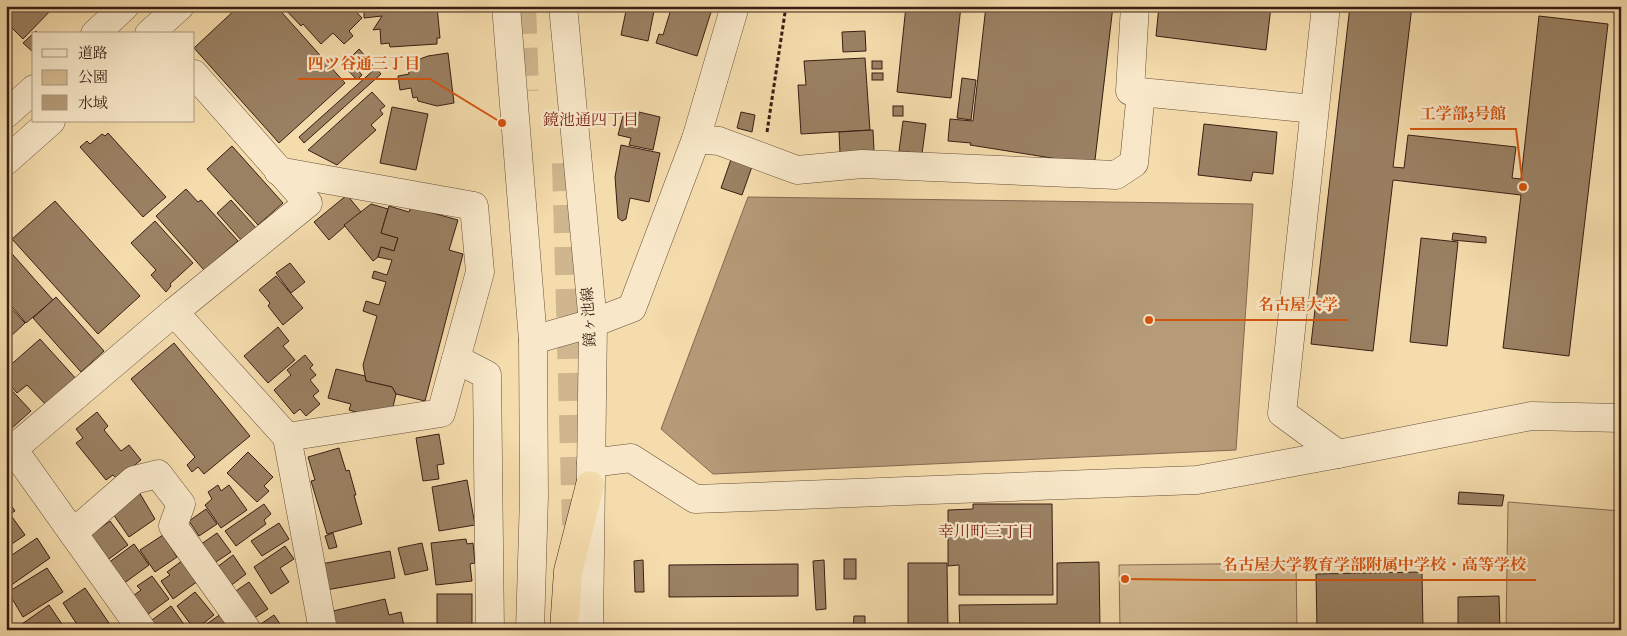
<svg xmlns="http://www.w3.org/2000/svg" width="1627" height="636" font-family="'Sorts Mill Goudy','Noto Serif JP',serif">
<style>
.green{fill:#d5bc92;stroke:#866d53}
.water{fill:#b59b78;stroke:#836950}
.building{fill:#9a8163;stroke:#381e14}
.lines{fill:none;stroke-linecap:round;stroke-linejoin:round}
.highway-tunnel{stroke:#cfb68e;stroke-width:28;stroke-dasharray:28 14;stroke-linecap:butt}
.minor-casing{stroke:#674e3a;stroke-width:29}
.highway-casing{stroke:#381e14;stroke-width:29}
.path{stroke:#381e14;stroke-width:3;stroke-dasharray:4 2.5;stroke-linecap:butt}
.minor{stroke:#f8e8c9;stroke-width:28}
.highway{stroke:#f5dcac;stroke-width:28}
.labels{text-anchor:middle;dominant-baseline:central;stroke-width:4.5;stroke-linejoin:round;paint-order:stroke}
.street-label{font-size:15px;fill:#381e14;stroke:#f8e8c9}
.neighbourhood-label{font-size:16px;fill:#7a1f14;stroke:#f8e8c9}
.leader{fill:none;stroke:#d6530d;stroke-width:2}
.callout-dot{fill:#d6530d;stroke:#f8e8c9;stroke-width:2}
.callout-label{font-size:16px;text-anchor:middle;font-weight:bold;fill:#d6530d;stroke:#f8e8c9;stroke-width:4.5;stroke-linejoin:round;paint-order:stroke}
</style>
<rect width="100%" height="100%" fill="#f5dcac"/>
<filter id="stains"><feTurbulence type="fractalNoise" baseFrequency=".004" numOctaves="4"/><feColorMatrix values="0 0 0 0 .2 0 0 0 0 .09 0 0 0 0 .02 0 0 0 .5 -.17"/></filter>
<radialGradient id="worn" r=".72"><stop offset=".6" stop-color="#630" stop-opacity="0"/><stop offset="1" stop-color="#630" stop-opacity=".3"/></radialGradient>
<!-- green -->
<g class="green">
<path d="M1508 502 1621 511V630H1506Z"/>
<path d="M1296 563 1297 630H1120L1119 565Z"/>
</g>
<!-- water -->
<path class="water" d="M748 197 1253 204 1236 450 713 474 661 429Z"/>
<!-- building -->
<g class="building">
<path d="M6 6H55L23 39 6 22Z"/>
<path d="M239 6H276L345 83 279 143 194 48Z"/>
<path d="M282 6H351L362 18 349 31 353 36 344 44 333 33 321 44 303 24 301 26Z"/>
<path d="M364 6H437L440 38H437V44L390 47 389 43 381 44 380 29 373 30 382 16 364 18Z"/>
<path d="M627 6H655L648 41 621 35Z"/>
<path d="M672 6H702L712 9 697 56 656 43 659 34 663 35Z"/>
<path d="M906 6H961L951 98 897 92Z"/>
<path d="M986 6H1113L1095 160 1083 163 970 145 971 143 948 141 950 119 973 121Z"/>
<path d="M1159 6H1271L1266 50 1156 36Z"/>
<path d="M1350 6H1412L1393 167 1404 168 1408 135 1516 147 1512 178 1521 179 1539 16 1608 24 1569 356 1503 348 1521 195 1393 180 1373 351 1311 344Z"/>
<path d="M36 31 39 34H34L33 52 23 43Z"/>
<path d="M865 31 866 51 843 52 842 32Z"/>
<path d="M359 49 373 65 367 70 353 55Z"/>
<path d="M448 53 454 103 437 106 418 101 417 97 413 98 411 88 400 90 398 76 409 74 408 67 413 66 412 62 428 56Z"/>
<path d="M865 58 870 130 801 134 798 85H806L804 61Z"/>
<path d="M350 61 362 75 357 80 344 66Z"/>
<rect x="872" y="61" width="10" height="8"/>
<path d="M376 68 381 74 304 143 299 137Z"/>
<rect x="872" y="73" width="11" height="7"/>
<path d="M962 78 976 80 971 120 957 118Z"/>
<path d="M372 92 385 106 380 110 383 114 371 125 376 130 337 165 308 150Z"/>
<rect x="893" y="106" width="10" height="10"/>
<path d="M392 107 428 114 416 170 380 163Z"/>
<path d="M624 112 639 115V112L660 117 653 150 629 145 631 138 618 135Z"/>
<path d="M741 112 755 115 752 132 737 128Z"/>
<path d="M903 121 926 124 922 154 899 151Z"/>
<path d="M1204 124 1277 132 1273 174 1253 172 1251 181 1198 175Z"/>
<path d="M873 130 874 151 840 153 839 132Z"/>
<path d="M108 133 166 197 143 217 80 147 87 141 90 144 102 134 105 136Z"/>
<path d="M621 145 660 153 649 202 630 198 626 219 622 221 618 218 615 177Z"/>
<path d="M232 146 283 203 258 225 207 169Z"/>
<path d="M734 151 755 158 742 195 721 188Z"/>
<path d="M186 189 198 202 201 200 238 241 204 270 156 216Z"/>
<path d="M347 195 361 212 329 240 314 222Z"/>
<path d="M231 200 256 228 242 241 217 213Z"/>
<path d="M55 201 140 296 98 334 12 239Z"/>
<path d="M371 204 388 209 381 233 398 238 394 251 381 247 378 257 373 261 344 225Z"/>
<path d="M389 206 409 212 411 207 458 220 449 250 463 254 425 401 396 394 392 387 366 381 363 365 377 316 363 311 366 301 379 305 386 282 372 278 374 271 387 275 392 260 378 257 381 247 394 251 398 238 381 233Z"/>
<path d="M155 221 193 263 170 284 171 286 166 292 151 275 156 270 131 243Z"/>
<path d="M1453 233 1486 237V243L1452 240Z"/>
<path d="M1421 238 1458 242 1447 346 1410 342Z"/>
<path d="M6 247 53 300 26 323 6 300Z"/>
<path d="M290 263 305 282 291 293 276 273Z"/>
<path d="M276 276 303 308 283 325 268 306 270 303 259 290Z"/>
<path d="M56 297 104 351 81 372 33 318Z"/>
<path d="M6 303 25 323 10 337 6 332Z"/>
<path d="M278 327 289 341 283 346 295 360 268 383 244 356Z"/>
<path d="M40 339 78 381 48 407 27 385 17 393 6 381V369Z"/>
<path d="M174 343 250 436 204 474 198 467 192 472 187 465 195 457 131 379Z"/>
<path d="M305 355 313 365 310 368 316 375 310 380 319 391 313 396 320 404 306 416 300 409 294 414 274 390 291 375 287 370Z"/>
<path d="M336 369 365 376 366 381 392 387 396 394 392 411 384 414 370 410 369 416 349 410 351 404 328 398Z"/>
<path d="M6 384 31 411 12 428 6 421Z"/>
<path d="M97 412 108 426 104 430 121 451 129 445 141 460 117 479 113 475 106 480 76 443 83 438 76 429Z"/>
<path d="M439 434 444 464 437 465 439 479 423 481 416 438Z"/>
<path d="M339 448 346 471 349 470 356 495H354L362 524 327 534 311 481 315 480 308 457Z"/>
<path d="M248 452 273 477 264 486 269 491 257 502 227 473Z"/>
<path d="M467 480 475 525 439 531 432 487Z"/>
<path d="M218 485 221 491 229 485 247 510 221 528 205 505 212 499 208 492Z"/>
<path d="M139 492 155 519 129 537 113 514Z"/>
<path d="M1459 492 1504 495 1502 506 1458 504Z"/>
<path d="M6 498 15 511 10 514 25 535 6 548Z"/>
<path d="M264 504 271 514 264 520 266 524 236 546 225 531Z"/>
<path d="M973 504H1052L1053 595H959V565L948 566V510L973 509Z"/>
<path d="M206 509 217 524 199 536 189 521Z"/>
<path d="M110 521 128 545 106 561 89 536Z"/>
<path d="M279 523 289 539 262 556 251 541Z"/>
<path d="M217 533 231 552 213 564 200 545Z"/>
<path d="M333 533 337 547 329 549 325 536Z"/>
<path d="M163 535 177 557 155 572 140 550Z"/>
<path d="M37 538 50 558 10 586 6 582V559Z"/>
<path d="M466 539 467 544 473 543 475 563 470 564 472 581 436 585 431 543Z"/>
<path d="M422 543 428 570 405 575 398 548Z"/>
<path d="M134 544 149 565 123 584 108 563Z"/>
<path d="M285 546 294 559 280 568 289 582 271 594 254 567Z"/>
<path d="M390 551 395 578 326 590 321 564Z"/>
<path d="M233 555 246 574 225 590 212 571Z"/>
<rect x="844" y="559" width="12" height="20"/>
<path d="M183 560 198 581 173 599 161 581 170 575 167 572Z"/>
<path d="M643 560 644 592H635L634 561Z"/>
<path d="M824 560 826 609 816 610 813 561Z"/>
<path d="M1099 562 1100 630H960L959 605 1057 604V563Z"/>
<path d="M908 563H947L948 630H908Z"/>
<path d="M798 564V596L669 597V565Z"/>
<path d="M47 568 63 592 23 617 8 592Z"/>
<path d="M1422 572 1423 630H1317L1316 574Z"/>
<path d="M152 576 169 599 144 617 130 598 141 590 137 586Z"/>
<path d="M249 582 268 609 248 622 230 595Z"/>
<path d="M85 588 109 623 99 630H75L78 626 63 603Z"/>
<path d="M195 592 214 615 195 630 177 606Z"/>
<rect x="437" y="594" width="35" height="36"/>
<path d="M1499 596 1500 630H1458V597Z"/>
<path d="M385 599 389 615 401 612 405 630H337L333 611Z"/>
<path d="M49 605 66 630H26L22 624Z"/>
<path d="M171 606 188 630H170L169 627 165 630H158L152 620Z"/>
<path d="M221 614 232 630H198Z"/>
<path d="M274 615 284 630H256L255 628Z"/>
<path d="M854 616H865V630H853Z"/>
<path d="M724 626V630H692V627Z"/>
</g>
<g class="lines">
<!-- highway-tunnel -->
<g class="highway-tunnel">
<path d="M522 6 525 91"/>
<path d="M566 163 576 525"/>
</g>
<defs>
<g id="minor">
<path d="M506 6 533 340 534 496 530 630"/>
<path d="M563 6 593 323 589 630"/>
<path d="M1135 6 1130 91 1314 109"/>
<path d="M1326 6 1282 413 1338 454 1531 416 1621 418"/>
<path d="M95 34 125 6"/>
<path d="M149 34 180 6"/>
<path d="M6 114 34 89"/>
<path d="M696 139 719 141 797 170 862 164 1116 175 1134 163 1141 92"/>
<path d="M6 161 51 121"/>
<path d="M278 171 474 206 480 272 441 413 287 437"/>
<path d="M174 312 287 437 323 630"/>
<path d="M533 340 593 323 632 308 696 139 735 6"/>
<path d="M456 359 487 375 490 630"/>
<path d="M13 449 142 630"/>
<path d="M6 455 174 312 308 203 194 74"/>
<path d="M591 463 631 458 695 499 1197 480 1338 454"/>
<path d="M73 533 134 480 158 474 181 504 173 526 247 630"/>
</g>
<path id="highway" d="M564 630 568 571 590 485"/>
</defs>
<!-- minor casing -->
<use href="#minor" class="minor-casing"/>
<!-- highway casing -->
<use href="#highway" class="highway-casing"/>
<!-- path -->
<path class="path" d="M767 132 786 6"/>
<!-- minor -->
<use href="#minor" class="minor"/>
<!-- highway -->
<use href="#highway" class="highway"/>
</g>
<g class="labels">
<!-- street labels -->
<g class="street-label">
<text transform="translate(590 317) rotate(-93)">鏡ヶ池線</text>
</g>
<!-- neighbourhood labels -->
<g class="neighbourhood-label">
<text x="591" y="121">鏡池通四丁目</text>
<text x="986" y="533">幸川町三丁目</text>
</g>
</g>
<!-- callouts -->
<path class="leader" d="M502 123L430 79H298M1523 187L1516 129H1410M1149 320L1248 320H1348M1125 579L1212 580H1536"/>
<g class="callout-dot">
<circle cx="502" cy="123" r="5"/>
<circle cx="1523" cy="187" r="5"/>
<circle cx="1149" cy="320" r="5"/>
<circle cx="1125" cy="579" r="5"/>
</g>
<g class="callout-label">
<text x="364" y="69">四ツ谷通三丁目</text>
<text x="1463" y="119">工学部3号館</text>
<text x="1298" y="310">名古屋大学</text>
<text x="1374" y="570">名古屋大学教育学部附属中学校・高等学校</text>
</g>
<!-- margin -->
<rect width="1627" height="636" fill="none" stroke="#f5dcac" stroke-width="25"/>
<rect x="8" y="8" width="1612" height="621" fill="none" stroke="#381e14" stroke-width="2.5"/>
<rect x="12" y="12" width="1602" height="611" fill="none" stroke="#381e14"/>
<!-- legend -->
<rect x="32" y="32" width="162" height="90" fill="#f8e8c9" stroke="#ab9781"/>
<rect x="42" y="49" width="25" height="8" fill="#f8e8c9" stroke="#ab9781"/>
<text x="78" y="58" font-size="15" fill="#381e14">道路</text>
<rect x="42" y="70" width="25" height="15" fill="#d5bc92" stroke="#ab9781"/>
<text x="78" y="82" font-size="15" fill="#381e14">公園</text>
<rect x="42" y="95" width="25" height="15" fill="#b59b78" stroke="#ab9781"/>
<text x="78" y="108" font-size="15" fill="#381e14">水域</text>
<rect width="100%" height="100%" filter="url(#stains)"/>
<rect width="100%" height="100%" fill="url(#worn)"/>
</svg>
